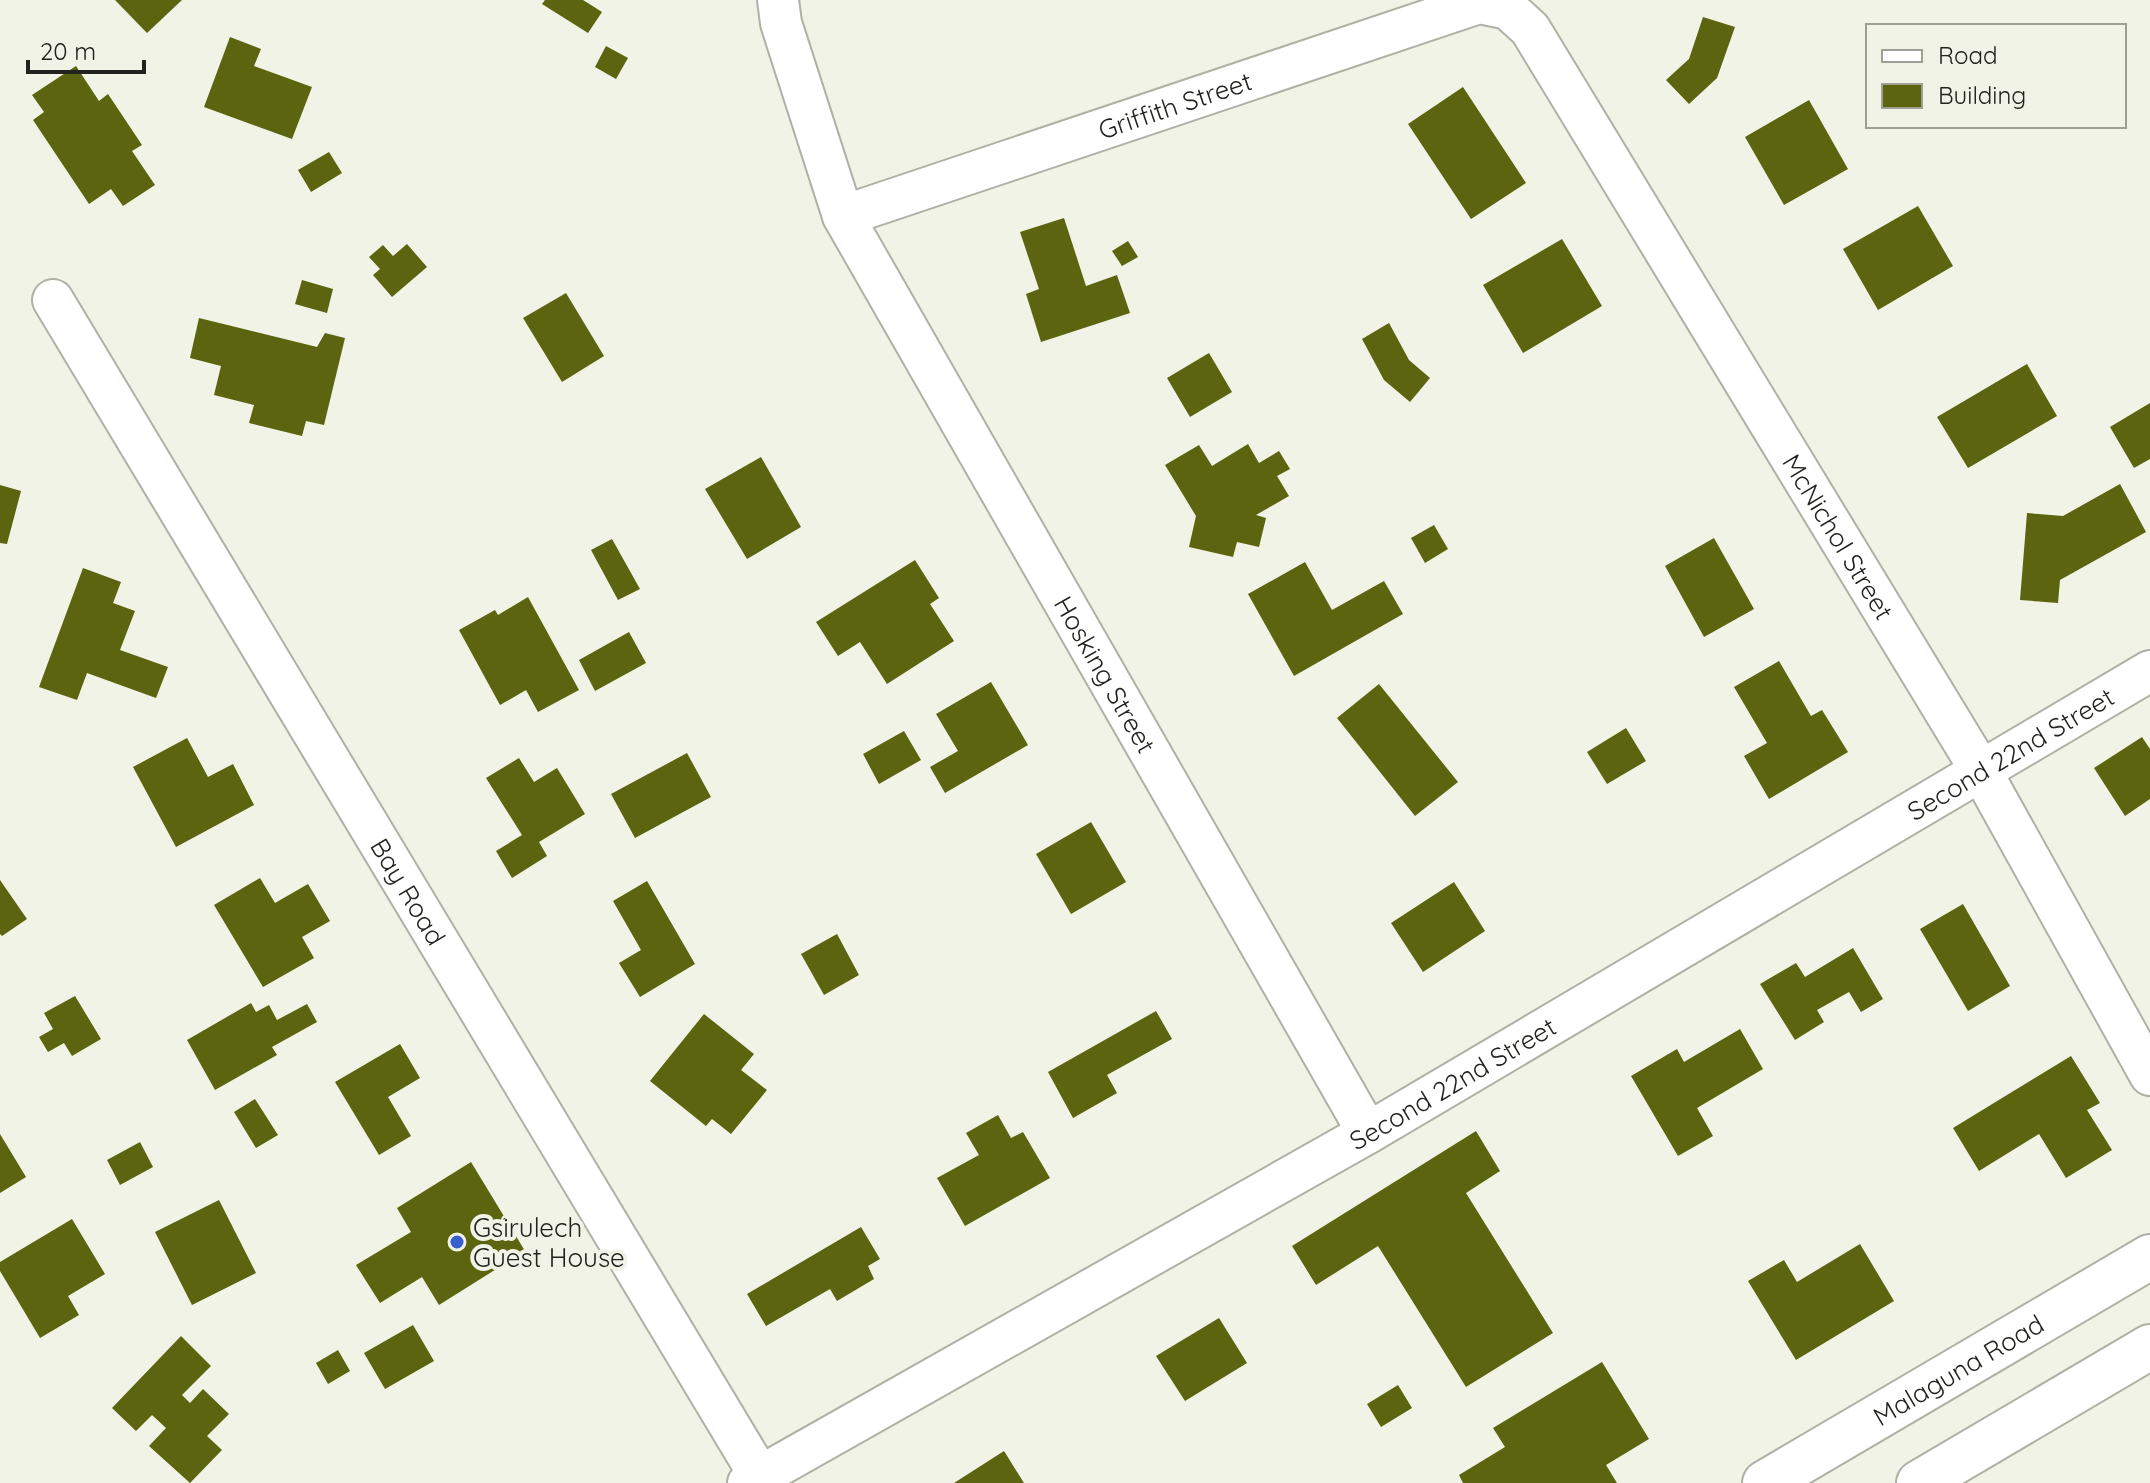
<svg xmlns="http://www.w3.org/2000/svg" width="2150" height="1483" font-family="Quicksand,sans-serif">
<style>
.building{fill:#5c640f}
.lines{fill:none;stroke-linecap:round;stroke-linejoin:round}
.minor-casing{stroke:#aeb1a4;stroke-width:44}
.tertiary-casing{stroke:#aeb1a4;stroke-width:48}
.minor{stroke:#fff;stroke-width:40}
.tertiary{stroke:#fff;stroke-width:44}
.poi-dot{fill:#375fd0;stroke:#f0f3e5;stroke-width:3}
.labels{text-anchor:middle;dominant-baseline:central;stroke-width:8;stroke-linejoin:round;paint-order:stroke}
.street-label{font-size:26px;fill:#22231e;stroke:#f0f3e5}
.poi-label{font-size:26px;fill:#22231e;stroke:#f0f3e5;text-anchor:start}
</style>
<rect width="100%" height="100%" fill="#f0f3e5"/>
<!-- building -->
<g class="building">
<path d="M115 0H182L147 33Z"/>
<path d="M545 0H583L602 12 588 33 542 4Z"/>
<path d="M1703 17 1735 27 1717 78 1689 104 1666 80 1689 59Z"/>
<path d="M230 37 261 49 254 66 312 87 292 139 204 107Z"/>
<path d="M606 46 628 58 616 79 595 67Z"/>
<path d="M76 66 99 101 108 94 142 145 132 151 155 185 123 206 111 189 89 204 33 120 44 112 32 95Z"/>
<path d="M1463 87 1526 183 1471 219 1408 124Z"/>
<path d="M1809 100 1848 169 1784 205 1745 137Z"/>
<path d="M329 152 342 173 311 192 298 170Z"/>
<path d="M1918 206 1953 266 1878 310 1843 249Z"/>
<path d="M1064 218 1086 286 1117 275 1130 313 1041 342 1026 294 1039 289 1020 232Z"/>
<path d="M1562 239 1602 306 1523 353 1483 285Z"/>
<path d="M1128 241 1138 257 1122 266 1112 251Z"/>
<path d="M407 244 427 267 392 297 373 275 380 269 369 257 383 245 393 256Z"/>
<path d="M302 280 333 289 327 313 295 304Z"/>
<path d="M566 293 604 356 562 382 523 318Z"/>
<path d="M199 318 317 347 325 333 345 338 324 425 306 421 302 436 249 423 254 405 214 395 221 366 190 358Z"/>
<path d="M1389 323 1409 360 1430 378 1410 402 1384 380 1362 339Z"/>
<path d="M1209 353 1232 392 1190 417 1167 378Z"/>
<path d="M2027 364 2057 416 1968 468 1937 417Z"/>
<path d="M2150 403V459L2134 468 2110 427Z"/>
<path d="M1248 444 1259 463 1279 451 1290 469 1277 476 1289 496 1256 515 1266 518 1259 547 1237 542 1233 557 1189 547 1196 516 1165 465 1199 445 1212 466Z"/>
<path d="M761 457 801 527 747 559 705 489Z"/>
<path d="M2120 484 2146 532 2060 580 2058 603 2020 600 2027 513 2063 516Z"/>
<path d="M0 485 21 491 7 544 0 543Z"/>
<path d="M1434 525 1448 549 1425 563 1411 538Z"/>
<path d="M1714 538 1754 609 1704 637 1665 566Z"/>
<path d="M612 539 640 589 618 600 591 550Z"/>
<path d="M915 560 939 598 930 604 954 641 887 684 860 642 838 656 816 622Z"/>
<path d="M1305 562 1332 610 1384 581 1403 614 1294 676 1248 594Z"/>
<path d="M83 568 121 582 113 603 135 611 120 650 168 667 156 698 87 673 77 700 39 687Z"/>
<path d="M528 597 579 690 538 712 526 690 500 705 459 630 495 610 498 615Z"/>
<path d="M629 632 646 663 595 691 579 660Z"/>
<path d="M1779 661 1811 716 1822 710 1848 752 1769 799 1744 756 1767 743 1734 687Z"/>
<path d="M991 682 1028 745 945 793 930 767 958 751 936 714Z"/>
<path d="M1379 684 1458 782 1415 816 1337 718Z"/>
<path d="M1626 728 1646 761 1607 784 1587 752Z"/>
<path d="M904 731 921 760 879 784 863 754Z"/>
<path d="M2142 737 2150 749V799L2125 816 2094 768Z"/>
<path d="M187 738 208 777 233 764 254 805 176 847 133 767Z"/>
<path d="M687 753 711 797 635 838 611 794Z"/>
<path d="M519 758 534 782 557 768 585 814 539 842 547 856 512 878 496 851 522 835 486 778Z"/>
<path d="M1091 822 1126 882 1071 914 1036 854Z"/>
<path d="M260 878 275 903 308 884 330 921 302 937 314 958 263 987 214 905Z"/>
<path d="M0 880 27 919 2 936 0 934Z"/>
<path d="M647 881 695 964 640 997 619 963 641 950 613 901Z"/>
<path d="M1454 882 1485 931 1423 972 1391 923Z"/>
<path d="M1963 904 2010 986 1968 1011 1920 929Z"/>
<path d="M837 934 859 975 824 995 801 954Z"/>
<path d="M1853 948 1883 999 1861 1012 1849 992 1817 1010 1824 1022 1795 1040 1760 984 1796 963 1805 977Z"/>
<path d="M75 996 101 1039 72 1056 64 1043 48 1052 39 1037 53 1029 44 1013Z"/>
<path d="M251 1003 256 1012 269 1005 277 1020 307 1004 317 1022 272 1047 277 1055 215 1090 187 1040Z"/>
<path d="M1156 1011 1172 1039 1107 1075 1117 1093 1073 1118 1048 1072Z"/>
<path d="M704 1014 754 1054 741 1070 767 1090 731 1134 712 1119 706 1126 650 1081Z"/>
<path d="M1740 1029 1763 1069 1697 1108 1713 1136 1678 1156 1631 1076 1677 1049 1684 1062Z"/>
<path d="M400 1044 420 1078 388 1097 411 1136 379 1155 335 1082Z"/>
<path d="M2071 1056 2100 1103 2087 1110 2112 1150 2066 1178 2039 1134 1979 1171 1953 1128Z"/>
<path d="M255 1099 278 1135 256 1148 234 1112Z"/>
<path d="M998 1115 1011 1138 1023 1132 1050 1178 965 1226 937 1178 979 1155 966 1133Z"/>
<path d="M1476 1131 1500 1171 1466 1193 1553 1333 1466 1387 1378 1246 1316 1285 1292 1246Z"/>
<path d="M0 1134 26 1177 0 1193Z"/>
<path d="M140 1142 153 1167 120 1185 107 1160Z"/>
<path d="M471 1162 525 1251 439 1305 422 1277 380 1303 356 1265 411 1232 397 1208Z"/>
<path d="M219 1200 256 1273 192 1305 155 1232Z"/>
<path d="M72 1219 105 1274 68 1296 79 1315 40 1338 0 1271V1262Z"/>
<path d="M861 1227 880 1259 868 1266 874 1279 837 1301 830 1289 766 1326 747 1294Z"/>
<path d="M1860 1244 1894 1301 1796 1360 1748 1281 1784 1260 1797 1282Z"/>
<path d="M1219 1318 1247 1363 1185 1401 1156 1356Z"/>
<path d="M413 1325 434 1361 385 1389 364 1353Z"/>
<path d="M181 1336 211 1366 182 1395 190 1403 203 1389 229 1414 207 1436 222 1450 190 1483 149 1446 166 1428 152 1415 136 1431 112 1408Z"/>
<path d="M338 1350 350 1371 328 1384 316 1363Z"/>
<path d="M1602 1362 1649 1439 1606 1465 1617 1483H1463L1459 1475 1505 1447 1493 1428Z"/>
<path d="M1398 1385 1412 1408 1381 1427 1367 1404Z"/>
<path d="M1004 1451 1024 1483H954Z"/>
</g>
<g class="lines">
<defs>
<g id="minor">
<path id="s1" d="M778 0 781 23 843 216 1368 1133"/>
<path id="s2" d="M843 216 1479 3 1508 9 1530 29 1981 771 2150 1075"/>
<path id="s3" d="M53 300 764 1483"/>
<path id="s4" d="M748 1483 1368 1133 2150 671"/>
</g>
<g id="tertiary">
<path id="s5" d="M1765 1483 2150 1257"/>
<path d="M1919 1483 2150 1347"/>
</g>
</defs>
<!-- minor casing -->
<use href="#minor" class="minor-casing"/>
<!-- tertiary casing -->
<use href="#tertiary" class="tertiary-casing"/>
<!-- minor -->
<use href="#minor" class="minor"/>
<!-- tertiary -->
<use href="#tertiary" class="tertiary"/>
</g>
<!-- markers -->
<circle class="poi-dot" cx="457" cy="1242" r="8"/>
<g class="labels">
<!-- street labels -->
<g class="street-label">
<text stroke="none"><textPath href="#s2" startOffset="350">Griffith Street</textPath></text>
<text stroke="none"><textPath href="#s2" startOffset="1324">McNichol Street</textPath></text>
<text stroke="none"><textPath href="#s1" startOffset="754">Hosking Street</textPath></text>
<text stroke="none"><textPath href="#s4" startOffset="1458">Second 22nd Street</textPath></text>
<text stroke="none"><textPath href="#s3" startOffset="690">Bay Road</textPath></text>
<text stroke="none"><textPath href="#s4" startOffset="810">Second 22nd Street</textPath></text>
<text stroke="none"><textPath href="#s5" startOffset="224">Malaguna Road</textPath></text>
</g>
<!-- poi labels -->
<g class="poi-label">
<text x="473" y="1227">Gsirulech<tspan x="473" dy="30">Guest House</tspan></text>
</g>
</g>
<!-- legend -->
<rect x="1866" y="24" width="260" height="104" fill="#f0f3e5" stroke="#9ea095" stroke-width="2"/>
<rect x="1882" y="50" width="40" height="12" fill="#ffffff" stroke="#9ea095" stroke-width="2"/>
<text x="1938" y="64" font-size="24" fill="#22231e">Road</text>
<rect x="1882" y="84" width="40" height="24" fill="#5c640f" stroke="#9ea095" stroke-width="2"/>
<text x="1938" y="104" font-size="24" fill="#22231e">Building</text>
<!-- scale -->
<path d="M28 60v12h116v-12" fill="none" stroke="#22231e" stroke-width="4"/>
<text x="40" y="60" font-size="24" fill="#22231e" stroke="#f0f3e5" stroke-width="6" paint-order="stroke">20 m</text>
</svg>
